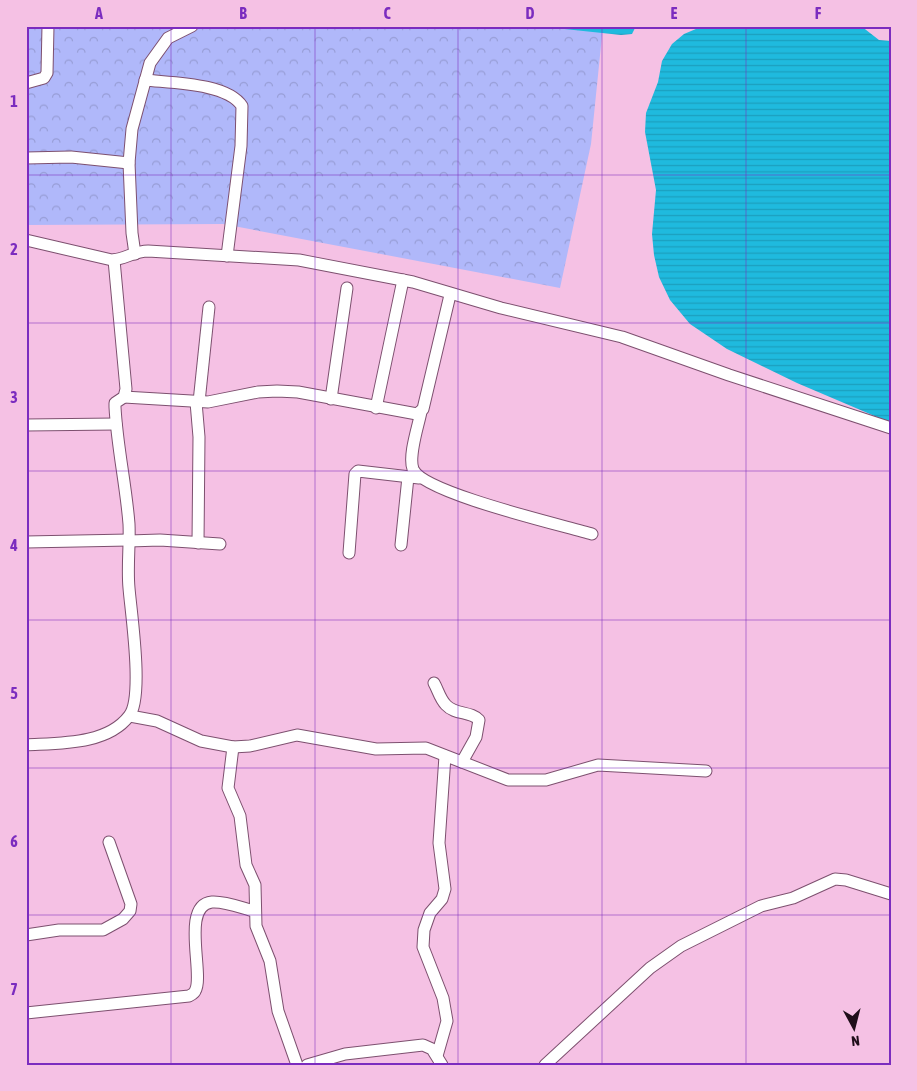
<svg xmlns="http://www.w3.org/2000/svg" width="917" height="1091" font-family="'Asap Condensed',sans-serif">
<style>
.park{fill:url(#park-crowns)}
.water{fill:url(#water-rules)}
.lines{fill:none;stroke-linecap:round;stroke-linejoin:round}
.minor-casing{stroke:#7d506f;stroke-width:13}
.minor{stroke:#fff;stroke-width:11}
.grid{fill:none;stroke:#7b2cbf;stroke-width:1;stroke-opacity:0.55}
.neatline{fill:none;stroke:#7b2cbf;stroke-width:2}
.grid-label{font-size:16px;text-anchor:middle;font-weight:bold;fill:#7b2cbf}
</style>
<defs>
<pattern id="park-crowns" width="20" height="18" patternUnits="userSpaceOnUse" patternTransform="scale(1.25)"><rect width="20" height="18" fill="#b0b8fa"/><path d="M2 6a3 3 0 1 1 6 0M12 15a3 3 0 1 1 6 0" fill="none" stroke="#979dd6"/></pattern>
<pattern id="water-rules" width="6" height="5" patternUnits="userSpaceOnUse" patternTransform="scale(1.25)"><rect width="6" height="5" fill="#1fbade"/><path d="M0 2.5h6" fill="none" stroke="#1c9fbe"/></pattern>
</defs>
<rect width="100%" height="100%" fill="#f5c1e4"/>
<!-- park -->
<path class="park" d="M26 26H603L591 144 560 288 223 224 26 225Z"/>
<!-- water -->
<g class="water">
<path d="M536 26H636L632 34 621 35Z"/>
<path d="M703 26H861L879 40 891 41V423L797 383 727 349 690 324 670 300 659 277 654 255 652 234 656 190 645 132 646 113 658 82 662 61 672 44 684 34Z"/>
</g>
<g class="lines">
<defs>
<g id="minor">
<path d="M145 80C172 83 227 83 242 106L241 146 227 256"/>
<path d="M26 83 44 78 47 73 48 26"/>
<path d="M26 158 71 157 129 163"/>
<path d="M26 240 112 260C125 259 135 251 148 251L299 260 413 282 501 308 622 337 729 375 891 428"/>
<path d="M135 254 132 233 129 163 132 129 150 63 168 38 192 26"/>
<path d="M124 397 208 402 258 392 277 391 298 392 417 414 423 409 450 295"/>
<path d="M331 399 347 288"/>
<path d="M196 402 199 437 198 543"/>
<path d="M199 402 209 307"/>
<path d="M376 408 403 280"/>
<path d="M421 412C418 427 408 456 413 469 423 493 562 525 592 534"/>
<path d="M26 425 116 424"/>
<path d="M129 541 160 540 220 544"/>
<path d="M26 542 129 540"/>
<path d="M401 545 408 477"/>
<path d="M349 553 355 474 358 471 419 478"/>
<path d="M434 683C438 690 440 699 446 705 455 715 471 711 479 720L476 737 462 762"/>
<path d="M130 716 157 721 201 741 233 747 250 746 297 735 376 749 426 748 508 780H546L598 765 706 771"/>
<path d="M26 745C59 743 107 745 129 716 144 698 131 613 129 588 127 567 130 545 129 524 126 485 117 446 115 407V403L124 397 126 389 114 260"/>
<path d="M233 747 228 788 240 816 246 865 255 885 256 926 270 961 278 1011 297 1065"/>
<path d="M26 935 59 930H103L123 919 130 911 131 904 109 842"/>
<path d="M26 1013 189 996C191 995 195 993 195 991 205 976 180 905 212 902 225 901 242 908 254 911"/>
<path d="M437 1056 447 1021 443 998 423 947 424 930 430 913 442 899 445 889 439 843 445 756"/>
<path d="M307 1065 345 1054 423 1045 432 1049 442 1065"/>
<path d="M545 1065 650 968 681 946 761 906 793 898 835 879 846 880 891 894"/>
</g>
</defs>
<!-- minor casing -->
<use href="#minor" class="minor-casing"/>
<!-- minor -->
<use href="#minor" class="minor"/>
</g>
<!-- grid -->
<path class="grid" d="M171 26V1065M315 26V1065M458 26V1065M602 26V1065M746 26V1065M26 175H891M26 323H891M26 471H891M26 620H891M26 768H891M26 915H891"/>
<!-- border -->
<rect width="917" height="1091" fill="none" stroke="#f5c1e4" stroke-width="55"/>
<!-- north arrow -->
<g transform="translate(854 1028) rotate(173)" stroke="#f5c1e4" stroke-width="4" paint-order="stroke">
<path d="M0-4L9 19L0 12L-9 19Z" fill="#1f0e1a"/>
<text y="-8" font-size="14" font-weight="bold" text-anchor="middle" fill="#1f0e1a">N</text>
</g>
<rect x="28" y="28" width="862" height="1036" class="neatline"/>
<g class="grid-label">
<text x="99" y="19">A</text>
<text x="243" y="19">B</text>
<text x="387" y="19">C</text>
<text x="530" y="19">D</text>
<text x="674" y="19">E</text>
<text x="818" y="19">F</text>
<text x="14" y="107">1</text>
<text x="14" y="255">2</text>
<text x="14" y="403">3</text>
<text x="14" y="551">4</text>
<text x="14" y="699">5</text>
<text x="14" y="847">6</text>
<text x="14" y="995">7</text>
</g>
</svg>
